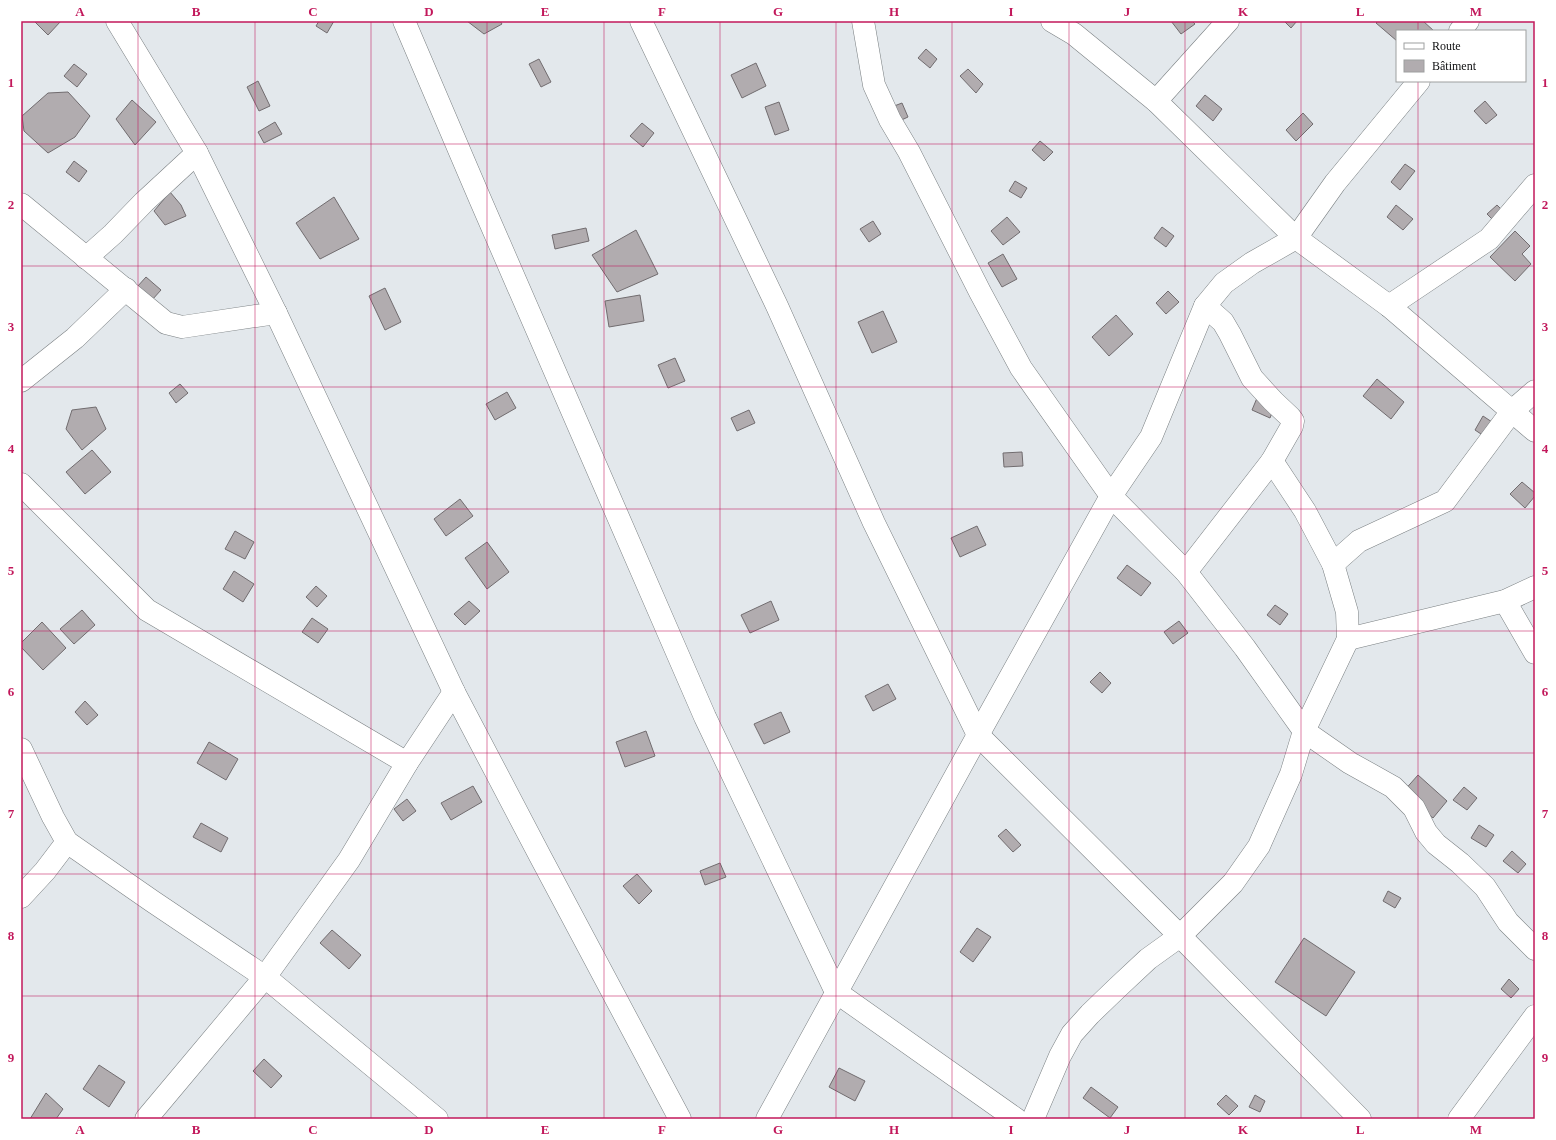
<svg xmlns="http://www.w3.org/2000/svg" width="1556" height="1140" font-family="'Times New Roman',serif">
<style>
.building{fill:#b1acaf;stroke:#716c6f}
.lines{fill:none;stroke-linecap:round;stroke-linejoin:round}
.street-casing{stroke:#7b8083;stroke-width:23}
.street{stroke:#fff;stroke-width:22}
.grid{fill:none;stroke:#c2185b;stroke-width:1;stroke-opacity:0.55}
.neatline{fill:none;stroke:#c2185b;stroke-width:1.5}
.grid-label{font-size:13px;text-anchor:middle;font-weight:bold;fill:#c2185b}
</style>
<rect width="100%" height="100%" fill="#e3e8ec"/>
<!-- building -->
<g class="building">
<path d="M34 21H61L48 35Z"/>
<path d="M319 21H334L327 33 316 26Z"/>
<path d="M467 21H500L502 24 484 34Z"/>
<path d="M1171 21H1192L1195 24 1181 34Z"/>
<path d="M1284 21H1297L1291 28Z"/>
<path d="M1378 21H1423L1434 31H1397V41L1376 23Z"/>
<path d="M926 49 937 59 930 68 918 58Z"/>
<path d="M539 59 551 82 541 87 529 64Z"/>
<path d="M756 63 766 86 742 98 731 75Z"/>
<path d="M74 64 87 74 77 87 64 76Z"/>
<path d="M968 69 983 84 976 93 960 76Z"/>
<path d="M258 81 270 106 259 111 247 87Z"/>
<path d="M68 92 90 116 75 137 48 153 24 131 22 116 48 93Z"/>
<path d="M1205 95 1222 109 1213 121 1196 106Z"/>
<path d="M132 100 156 122 135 145 116 119Z"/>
<path d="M1485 101 1497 115 1486 124 1474 111Z"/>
<path d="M779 102 789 130 775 135 765 107Z"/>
<path d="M902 103 908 117 895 123 889 108Z"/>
<path d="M1303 113 1313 124 1296 141 1286 130Z"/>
<path d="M275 122 282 134 264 143 258 132Z"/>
<path d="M642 123 654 133 643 147 630 136Z"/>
<path d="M1040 141 1053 152 1044 161 1032 150Z"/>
<path d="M74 161 87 171 79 182 66 172Z"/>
<path d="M1405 164 1415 171 1400 190 1391 182Z"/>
<path d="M1015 181 1027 188 1021 198 1009 191Z"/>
<path d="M170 192 181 205 186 216 165 225 154 211Z"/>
<path d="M334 197 359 239 320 259 296 223Z"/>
<path d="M1396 205 1413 219 1403 230 1387 217Z"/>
<path d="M1497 205 1505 213 1496 223 1487 214Z"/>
<path d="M1007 217 1020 232 1003 245 991 231Z"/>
<path d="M873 221 881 234 869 242 860 229Z"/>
<path d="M1162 227 1174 236 1166 247 1154 238Z"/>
<path d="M586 228 589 241 555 249 552 235Z"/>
<path d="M636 230 658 274 617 292 592 255Z"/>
<path d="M1515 231 1530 246 1522 254 1531 264 1515 281 1490 257Z"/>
<path d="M1003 254 1017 279 1002 287 988 263Z"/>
<path d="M146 277 161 290 152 300 137 287Z"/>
<path d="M385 288 401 322 385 330 369 296Z"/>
<path d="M1168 291 1179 302 1166 314 1156 303Z"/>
<path d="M640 295 644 321 609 327 605 301Z"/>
<path d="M883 311 897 342 872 353 858 322Z"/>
<path d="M1116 315 1133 334 1109 356 1092 337Z"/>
<path d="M675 358 685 381 668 388 658 365Z"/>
<path d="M1377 379 1404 402 1391 419 1363 396Z"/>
<path d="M180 384 188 393 176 403 169 393Z"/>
<path d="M507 392 516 408 495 420 486 404Z"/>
<path d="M1257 398 1275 405 1270 418 1252 410Z"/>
<path d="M96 407 106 429 82 450 66 429 72 410Z"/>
<path d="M749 410 755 423 737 431 731 418Z"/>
<path d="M1483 416 1495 424 1487 438 1475 430Z"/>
<path d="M92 450 111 472 85 494 66 472Z"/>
<path d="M1022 452 1023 466 1004 467 1003 453Z"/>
<path d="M1522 482 1535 493V496L1525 508 1510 494Z"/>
<path d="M460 499 473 516 446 536 434 519Z"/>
<path d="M977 526 986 545 960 557 951 538Z"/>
<path d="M235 531 254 542 245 559 225 549Z"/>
<path d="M487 542 509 572 487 589 465 558Z"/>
<path d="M1127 565 1151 583 1141 596 1117 578Z"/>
<path d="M234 571 254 584 243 602 223 589Z"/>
<path d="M316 586 327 596 317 607 306 597Z"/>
<path d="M469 601 480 611 465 625 454 614Z"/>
<path d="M771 601 779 620 750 633 741 615Z"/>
<path d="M1275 605 1288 614 1280 625 1267 615Z"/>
<path d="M82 610 95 625 74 644 60 629Z"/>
<path d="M312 618 328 629 318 643 302 632Z"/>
<path d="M1179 621 1188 633 1173 644 1164 632Z"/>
<path d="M42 622 66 648 43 670 21 647V643Z"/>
<path d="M1100 672 1111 683 1102 693 1090 682Z"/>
<path d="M888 684 896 699 873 711 865 696Z"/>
<path d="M85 701 98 715 87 725 75 712Z"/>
<path d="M781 712 790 732 764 744 754 724Z"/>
<path d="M646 731 655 756 625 767 616 742Z"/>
<path d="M209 742 238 759 226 780 197 763Z"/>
<path d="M1418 775 1447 801 1433 818 1403 792Z"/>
<path d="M473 786 482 802 451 820 441 803Z"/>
<path d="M1464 787 1477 798 1467 810 1453 800Z"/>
<path d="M407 799 416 811 403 821 394 809Z"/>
<path d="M201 823 228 838 221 852 193 837Z"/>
<path d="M1479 825 1494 835 1486 847 1471 838Z"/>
<path d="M1006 829 1021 845 1013 852 998 836Z"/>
<path d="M1512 851 1526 864 1518 873 1503 861Z"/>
<path d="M720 863 726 877 705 885 700 871Z"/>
<path d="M637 874 652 891 639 904 623 886Z"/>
<path d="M1388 891 1401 898 1395 908 1383 901Z"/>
<path d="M977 928 991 937 973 962 960 952Z"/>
<path d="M332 930 361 955 349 969 320 943Z"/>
<path d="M1304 938 1355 972 1326 1016 1275 982Z"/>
<path d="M1509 979 1519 989 1511 998 1501 989Z"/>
<path d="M264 1059 282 1076 271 1088 253 1071Z"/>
<path d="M99 1065 125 1082 109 1107 83 1089Z"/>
<path d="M839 1068 865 1081 855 1101 829 1087Z"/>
<path d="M1091 1087 1118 1107 1110 1118 1083 1098Z"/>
<path d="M46 1093 63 1109 56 1119H30Z"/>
<path d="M1226 1095 1238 1106 1229 1115 1217 1104Z"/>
<path d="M1255 1095 1265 1101 1260 1112 1249 1107Z"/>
</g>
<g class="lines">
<defs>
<g id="street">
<path d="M117 21 197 153 276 313 454 692 540 856 680 1119"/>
<path d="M404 21 480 199 705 717 836 992 1016 1119"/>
<path d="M641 21 777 306 874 523 978 735 1180 936 1360 1119"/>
<path d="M863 21 874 85 890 120 909 152 980 292 1021 368 1111 496 1186 572 1245 648 1304 731 1350 763 1393 787 1414 808 1426 832 1436 844 1460 863 1485 887 1508 922 1535 949"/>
<path d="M1052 21 1074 34 1156 101 1296 238 1389 306 1535 431"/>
<path d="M1460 31 1468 21"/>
<path d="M1156 101 1228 21"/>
<path d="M21 204 166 323 182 327 276 313"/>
<path d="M86 258 113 234 144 202 197 153"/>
<path d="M1389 306 1489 239 1535 185"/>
<path d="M21 381 75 338 126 289"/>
<path d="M21 484 147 610 407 763"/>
<path d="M1333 564 1359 541 1445 501 1512 411 1535 391"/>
<path d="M1186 572 1272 461 1292 426 1293 421 1290 417 1273 401 1252 378 1230 334 1223 322 1205 306"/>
<path d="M1505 601 1535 653"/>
<path d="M1348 639 1505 601 1535 587"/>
<path d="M21 749 53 817 67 842 152 901 265 977 437 1119"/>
<path d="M21 897 45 871 67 842"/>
<path d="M146 1119 265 977 349 860 407 763 454 692"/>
<path d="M767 1119 978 735 1111 496 1151 437 1205 306 1224 283 1252 263 1296 238 1335 183 1419 81"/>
<path d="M1033 1119 1060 1056 1072 1034 1090 1014 1117 988 1148 959 1180 936 1233 883 1259 846 1291 774 1304 731 1348 639 1347 612 1333 564 1305 511 1272 461"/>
<path d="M1459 1119 1535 1016"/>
</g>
</defs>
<!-- street casing -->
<use href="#street" class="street-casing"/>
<!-- street -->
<use href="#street" class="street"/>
</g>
<!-- grid -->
<path class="grid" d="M138 21V1119M255 21V1119M371 21V1119M487 21V1119M604 21V1119M720 21V1119M836 21V1119M952 21V1119M1069 21V1119M1185 21V1119M1301 21V1119M1418 21V31M1418 81V1119M21 144H1535M21 266H1535M21 387H1535M21 509H1535M21 631H1535M21 753H1535M21 874H1535M21 996H1535"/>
<!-- border -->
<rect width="1556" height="1140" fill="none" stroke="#ffffff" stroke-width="44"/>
<!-- legend -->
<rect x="1396" y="30" width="130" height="52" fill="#ffffff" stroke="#9e9f9f"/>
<rect x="1404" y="43" width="20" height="6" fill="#ffffff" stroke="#9e9f9f"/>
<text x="1432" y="50" font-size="12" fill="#0d0e0f">Route</text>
<rect x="1404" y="60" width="20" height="12" fill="#b1acaf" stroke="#9e9f9f"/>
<text x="1432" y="70" font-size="12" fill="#0d0e0f">Bâtiment</text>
<rect x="22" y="22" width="1512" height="1096" class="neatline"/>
<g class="grid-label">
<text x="80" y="16">A</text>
<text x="196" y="16">B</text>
<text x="313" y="16">C</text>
<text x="429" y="16">D</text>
<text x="545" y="16">E</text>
<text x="662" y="16">F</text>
<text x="778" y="16">G</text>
<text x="894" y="16">H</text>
<text x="1011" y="16">I</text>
<text x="1127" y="16">J</text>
<text x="1243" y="16">K</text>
<text x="1360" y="16">L</text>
<text x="1476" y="16">M</text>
<text x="11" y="87">1</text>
<text x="1545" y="87">1</text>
<text x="11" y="209">2</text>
<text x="1545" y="209">2</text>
<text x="11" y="331">3</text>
<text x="1545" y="331">3</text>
<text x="11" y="453">4</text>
<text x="1545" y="453">4</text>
<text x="11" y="575">5</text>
<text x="1545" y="575">5</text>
<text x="11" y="696">6</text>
<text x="1545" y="696">6</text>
<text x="11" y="818">7</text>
<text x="1545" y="818">7</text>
<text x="11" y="940">8</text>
<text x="1545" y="940">8</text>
<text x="11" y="1062">9</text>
<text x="1545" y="1062">9</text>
<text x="80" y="1134">A</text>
<text x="196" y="1134">B</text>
<text x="313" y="1134">C</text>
<text x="429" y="1134">D</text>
<text x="545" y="1134">E</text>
<text x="662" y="1134">F</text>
<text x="778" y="1134">G</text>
<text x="894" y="1134">H</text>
<text x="1011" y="1134">I</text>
<text x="1127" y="1134">J</text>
<text x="1243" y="1134">K</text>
<text x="1360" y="1134">L</text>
<text x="1476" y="1134">M</text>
</g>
</svg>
